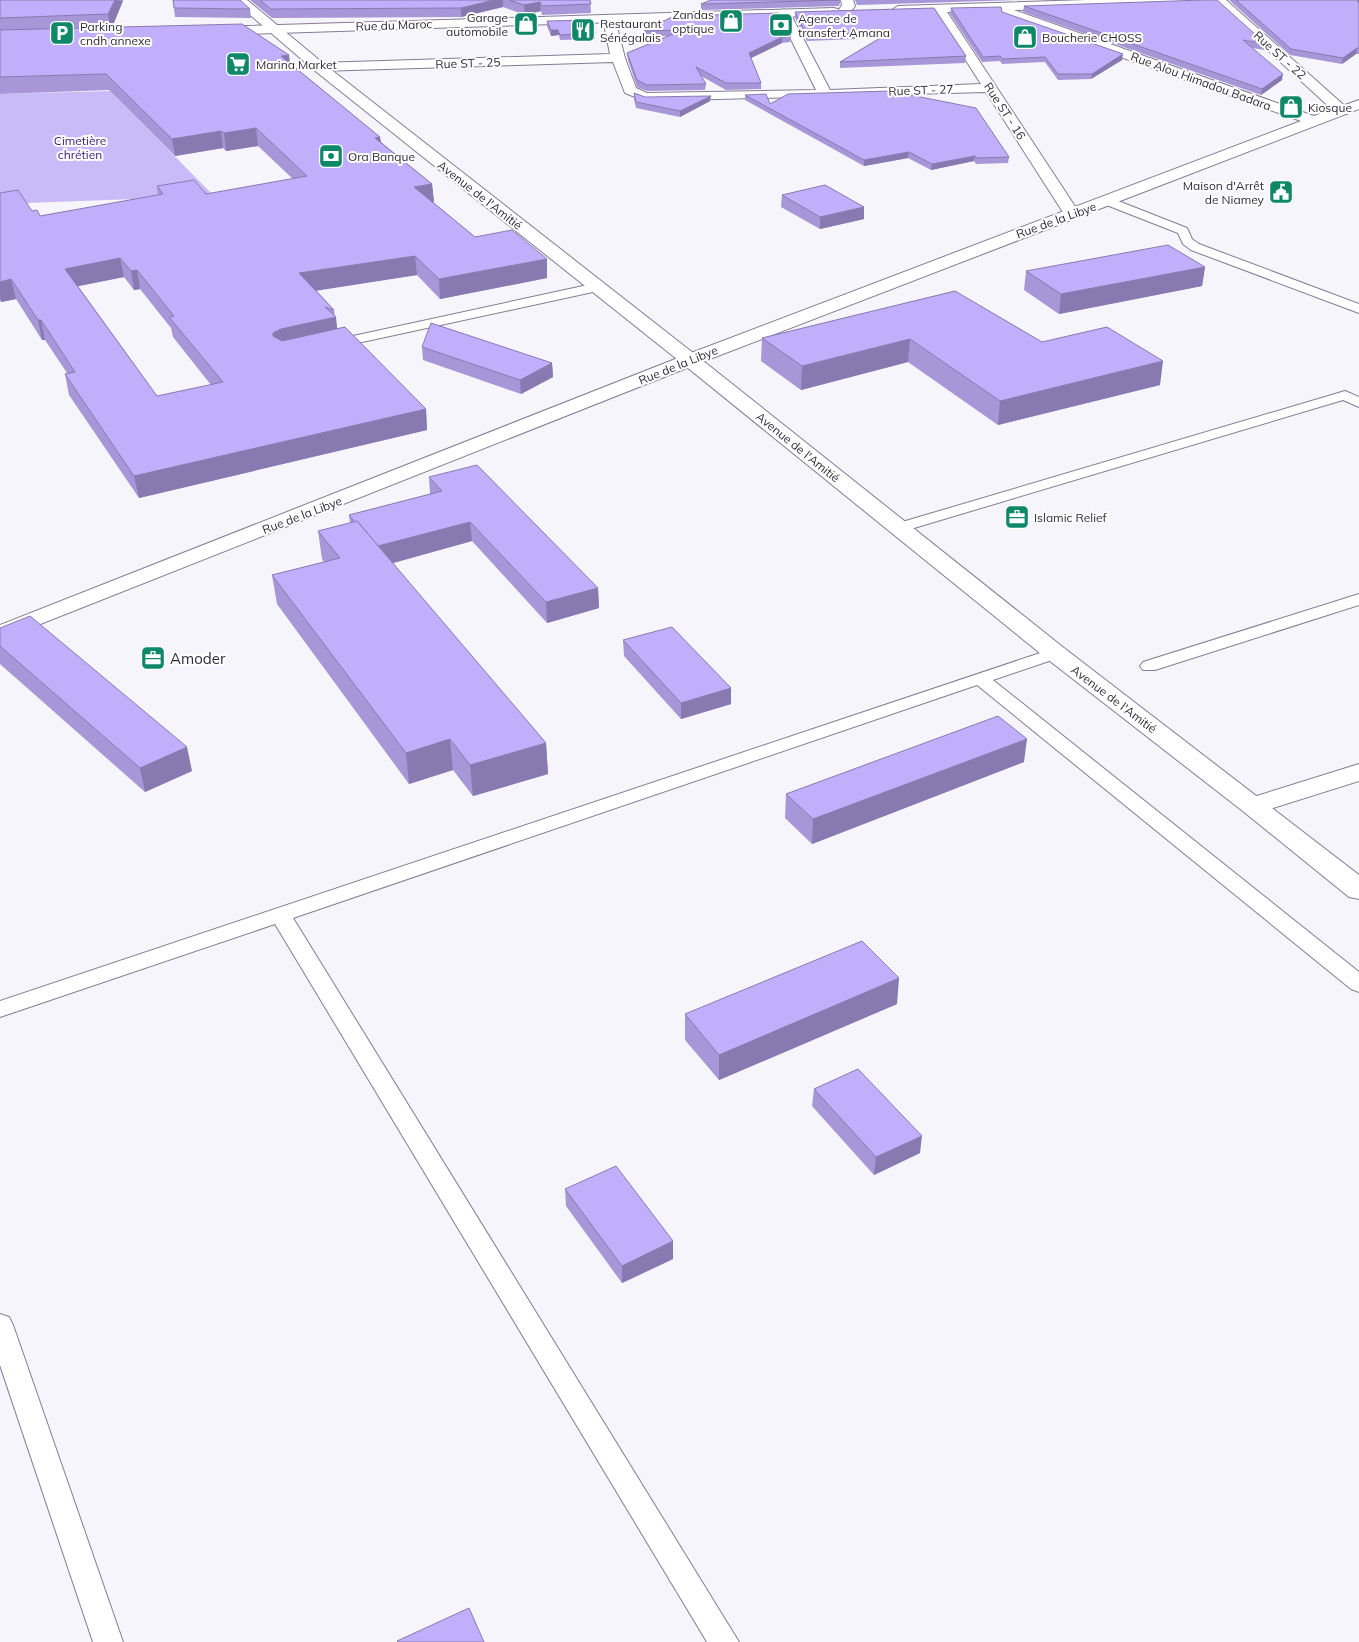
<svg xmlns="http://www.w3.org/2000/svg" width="1359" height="1642" font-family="Mulish,sans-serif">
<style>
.green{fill:#c9bbf7}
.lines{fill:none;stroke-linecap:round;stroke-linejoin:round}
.service-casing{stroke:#827d96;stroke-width:2}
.minor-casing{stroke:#827d96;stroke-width:2}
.tertiary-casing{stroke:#827d96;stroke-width:2}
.primary-casing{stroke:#827d96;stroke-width:2}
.service{fill:#fff;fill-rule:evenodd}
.minor{fill:#fff;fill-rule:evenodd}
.tertiary{fill:#fff;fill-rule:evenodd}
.primary{fill:#fff;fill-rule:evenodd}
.wall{fill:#a796d8;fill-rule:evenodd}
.shaded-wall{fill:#887ab0}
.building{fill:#c2affb;stroke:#887ab0;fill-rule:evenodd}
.labels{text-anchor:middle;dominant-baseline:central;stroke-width:4;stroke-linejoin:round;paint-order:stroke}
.far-poi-label{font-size:12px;fill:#302d38;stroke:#fff;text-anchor:start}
.far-street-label{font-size:12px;fill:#302d38;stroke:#fff}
.far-park-label{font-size:12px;fill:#402076;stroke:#fff}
.poi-label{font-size:15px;fill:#302d38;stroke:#fff;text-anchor:start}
</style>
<rect width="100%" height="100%" fill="#f6f5fb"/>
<!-- green -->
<path class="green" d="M110 91 214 196 0 204V94Z"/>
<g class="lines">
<defs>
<g id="service">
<path d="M1108 197 1187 228 1192 239 1199 244 1359 304V313L1191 250 1183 244 1178 233 1104 204V198Z"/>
<path d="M597 283 603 287 602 290 330 349 323 345 330 341Z"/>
<path d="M1345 391 1359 397V407L1343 400 904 531H892L890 528 892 525Z"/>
<path d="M1359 594V605L1155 670H1143L1140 666 1143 662Z"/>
<path d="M1055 648 1061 649 1064 653 1061 657 993 680 1359 972V992L1351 989 977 685 293 918 739 1642H707L275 924 0 1017V1001Z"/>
<path d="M0 1314 9 1317 13 1325 123 1642H93L0 1365Z"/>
</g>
<g id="minor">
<path d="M841 0H853L855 6 849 14H839L838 11 842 5Z"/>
<path d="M1213 0H1226L1347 108 1349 111 1347 114H1337Z"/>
<path d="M939 5 945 9 1080 214 1078 217H1066L986 92 645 101 625 93 613 62 319 71 312 67 319 63 610 54 603 19 609 15 615 19 625 58 636 88 647 93 816 90 778 13 784 9 790 13 830 90 981 84 933 9Z"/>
</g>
<g id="tertiary">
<path d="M1087 0H1209L1203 4 1014 10 1314 116 1359 100V109L697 364 0 640V625L683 356 1301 121 1002 15V10L898 14 892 10 898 6Z"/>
<path d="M833 8 838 9 839 12 838 15 214 35 207 31 214 27Z"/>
<path d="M1359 764V781L1254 814 1244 812 1240 806 1244 800Z"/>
</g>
<path id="primary" d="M233 0H247L324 64 697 356 1064 648 1359 875V899L1349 897 1244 812 1046 658 683 364 314 70Z"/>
</defs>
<!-- service casing -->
<use href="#service" class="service-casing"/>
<!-- minor casing -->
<use href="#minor" class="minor-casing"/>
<!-- tertiary casing -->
<use href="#tertiary" class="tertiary-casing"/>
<!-- primary casing -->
<use href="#primary" class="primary-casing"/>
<!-- service -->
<use href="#service" class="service"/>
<!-- minor -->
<use href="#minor" class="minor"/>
<!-- tertiary -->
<use href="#tertiary" class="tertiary"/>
<!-- primary -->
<use href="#primary" class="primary"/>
</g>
<!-- wall -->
<g class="wall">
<path d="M0 0H123L112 27 290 63 380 137 381 142 432 184 434 202H433L475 237 547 278 440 299 417 275 316 290 334 310 337 329 426 409 427 430 139 498 69 395 65 374 67 373 45 340H42L16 299 1 302 0 300V193L40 216 158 195 157 186 206 194 293 179 258 146 226 151 223 148 175 156 109 90 0 94ZM124 277 134 290 140 289 171 328 173 337 211 385 157 396 78 286Z"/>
<path d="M250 0H590L591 13 542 15 541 11 525 15 503 7 461 17 272 18Z"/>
<path d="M711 0H841L839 6 701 10V4Z"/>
<path d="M855 0H1021L857 5Z"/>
<path d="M1229 0H1359V54H1356L1342 64 1290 55Z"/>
<path d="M1024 6 1266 44 1265 50 1252 48 1282 80 1261 95 1023 12Z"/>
<path d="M174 8 250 9 251 18 175 17Z"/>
<path d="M934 8 966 56 965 63 840 68V62L880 38 807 41 795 18V12Z"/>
<path d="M951 8 1002 12 1122 60 1091 79 1058 80 1045 62 1002 64 1000 61 982 62 950 14Z"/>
<path d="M674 16 791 36 790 42 782 43 751 58 761 83V89L726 90 701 76 706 84 705 90 647 91 637 87 628 60 627 53 668 36 644 37V31Z"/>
<path d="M547 21 595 33V39L560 40 559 35 551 36 547 26Z"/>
<path d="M634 93 645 97 710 101 680 117 636 108 634 99Z"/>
<path d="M745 95 770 104 1009 157 1008 163 976 164 974 161 931 170 908 158 864 166 745 100Z"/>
<path d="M782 195 864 207V219L820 229 781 207Z"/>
<path d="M1205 267 1202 286 1059 314 1024 290 1026 271Z"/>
<path d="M955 291 1042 342 1160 385 998 425 908 362 801 390 761 361 762 338Z"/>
<path d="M422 347 552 363 553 377 521 394 423 360Z"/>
<path d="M429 477 598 588 599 608 547 623 472 541 392 563 546 743 548 774 473 796 453 770 409 784 277 604 272 575 324 562 322 559 318 531 350 523 349 515 430 494Z"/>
<path d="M0 628 192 771 145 792 0 664Z"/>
<path d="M623 640 731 704 681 719 624 656Z"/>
<path d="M1024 762 812 844 785 818 786 794Z"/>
<path d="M897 1004 719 1080 685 1040V1014Z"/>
<path d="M814 1089 920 1153 874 1175 812 1106Z"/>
<path d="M565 1189 673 1241V1259L622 1283 566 1206Z"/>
</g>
<!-- shaded-wall -->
<g class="shaded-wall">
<path d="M115 0 123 1 111 30 108 14Z"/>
<path d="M494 0H503V7L461 17V8Z"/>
<path d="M540 2 541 11 525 15 524 5Z"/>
<path d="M551 30H558L559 35 551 36Z"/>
<path d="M782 37V43L749 59V53Z"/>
<path d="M1357 48 1356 54 1342 64 1343 58Z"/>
<path d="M1123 54 1122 60 1091 79 1092 74Z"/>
<path d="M289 55 291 71 281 56Z"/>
<path d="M1283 74 1282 80 1261 95 1262 89Z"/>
<path d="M711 96 710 101 680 117V111Z"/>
<path d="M256 128 258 146 226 151 224 133Z"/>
<path d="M221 131 223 148 175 156 172 139Z"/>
<path d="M380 137 382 154 375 138Z"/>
<path d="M909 152 908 158 864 166V160Z"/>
<path d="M975 156 974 161 931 170 932 164Z"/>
<path d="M432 184 434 202 416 205 414 187Z"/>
<path d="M864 207V219L820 229V217Z"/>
<path d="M415 256 417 275 302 293 299 273Z"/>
<path d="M120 258 124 277 69 288 65 269Z"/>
<path d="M547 259V278L440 299 439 279Z"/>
<path d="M1205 267 1202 286 1059 314 1061 294Z"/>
<path d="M137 270 140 289 134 290 131 271Z"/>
<path d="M11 279 16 299 1 302 0 296V282Z"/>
<path d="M336 317 338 337 276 357 273 333 281 329Z"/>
<path d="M38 320H41L45 340H42Z"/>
<path d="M910 339 908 362 801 390 802 366Z"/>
<path d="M1163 361 1160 385 998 425 1000 401Z"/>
<path d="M552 363 553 377 521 394 520 380Z"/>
<path d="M426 409 427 430 139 498 134 476Z"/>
<path d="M470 522 472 541 379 567 377 546Z"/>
<path d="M598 588 599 608 547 623 546 602Z"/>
<path d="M731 688V704L681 719V703Z"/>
<path d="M450 739 453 770 409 784 406 753Z"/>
<path d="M1027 739 1024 762 812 844 813 819Z"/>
<path d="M546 743 548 774 473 796 470 765Z"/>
<path d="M187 747 192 771 145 792 140 768Z"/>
<path d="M899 978 897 1004 719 1080V1055Z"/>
<path d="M922 1136 920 1153 874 1175 876 1157Z"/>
<path d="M673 1241V1259L622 1283V1266Z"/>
</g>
<!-- building -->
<g class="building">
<path d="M0 0H115L108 14 0 18Z"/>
<path d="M173 0H240L250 9 174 8Z"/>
<path d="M260 0H494L461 8 271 9Z"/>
<path d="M509 0H590L591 4 542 6 540 2 524 5Z"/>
<path d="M711 0H840L701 4Z"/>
<path d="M1204 0H1217L1266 44 1243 40 1283 74 1262 89 1024 6Z"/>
<path d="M1236 0H1359V1H1357L1359 3V48H1357L1343 58 1291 49Z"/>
<path d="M1001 7 1002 12 1123 54 1092 74H1058L1045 57 1003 59 1000 56 983 57 951 8Z"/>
<path d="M934 8 966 56 840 62 892 31 807 35 795 12Z"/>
<path d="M779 13 791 36 782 37 749 53 761 83H726L696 67 706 84 647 85 637 80 627 53 683 30 644 31 674 16Z"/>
<path d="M593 20 595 33 560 35 558 30H551L547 21Z"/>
<path d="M242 24 289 55 281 56 380 137 375 138 432 184 414 187 475 237 512 230 547 259 439 279 415 256 299 273 334 310 325 307 336 317 281 329 273 333V336L282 341 345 327 426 409 134 476 65 374 75 372 41 320H38L11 279 0 282V193L18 190 32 211 37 210 40 216 163 194 157 186 194 180 206 194 307 176 256 128 224 133 221 131 172 139 106 74 0 77V30ZM120 258 131 271 137 270 174 316 169 317 223 382 157 396 65 269Z"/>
<path d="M890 91 976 108 1009 157 977 158 975 156 932 164 909 152 864 160 745 95 766 94 770 104 788 94Z"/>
<path d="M634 93 645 97 711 96 680 111 636 102Z"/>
<path d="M825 185 864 207 820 217 782 195Z"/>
<path d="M1168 245 1205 267 1061 294 1026 271Z"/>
<path d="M955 291 1042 342 1107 327 1163 361 1000 401 910 339 802 366 762 338Z"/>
<path d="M431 323 552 363 520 380 422 347Z"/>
<path d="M477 465 598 588 546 602 470 522 378 546 357 521 355 522 349 515 442 491 429 477Z"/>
<path d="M357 521 546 743 470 765 450 739 406 753 272 575 340 558 318 531Z"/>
<path d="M30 616 187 747 140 768 0 646V628Z"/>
<path d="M672 627 731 688 681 703 623 640Z"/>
<path d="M998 716 1027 739 813 819 786 794Z"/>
<path d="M862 941 899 978 719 1055 685 1014Z"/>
<path d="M858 1069 922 1136 876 1157 814 1089Z"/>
<path d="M616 1166 673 1241 622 1266 565 1189Z"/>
<path d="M469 1608 484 1642H398L397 1641Z"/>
</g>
<!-- icons -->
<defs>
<symbol id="shop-square" viewBox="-11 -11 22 22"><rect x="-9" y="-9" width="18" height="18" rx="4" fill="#0f886a" stroke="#fff"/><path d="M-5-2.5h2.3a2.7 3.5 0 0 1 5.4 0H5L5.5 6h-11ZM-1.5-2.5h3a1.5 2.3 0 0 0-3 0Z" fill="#fff"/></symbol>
<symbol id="bank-square" viewBox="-11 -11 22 22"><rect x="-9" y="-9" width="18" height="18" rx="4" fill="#0f886a" stroke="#fff"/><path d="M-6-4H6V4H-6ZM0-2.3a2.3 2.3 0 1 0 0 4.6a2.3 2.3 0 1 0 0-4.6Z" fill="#fff"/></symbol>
<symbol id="restaurant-square" viewBox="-11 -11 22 22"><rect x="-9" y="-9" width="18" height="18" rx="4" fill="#0f886a" stroke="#fff"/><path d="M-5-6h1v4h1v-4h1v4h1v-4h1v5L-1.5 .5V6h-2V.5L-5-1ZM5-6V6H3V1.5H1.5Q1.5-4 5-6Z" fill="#fff"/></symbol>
<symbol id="parking-square" viewBox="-11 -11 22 22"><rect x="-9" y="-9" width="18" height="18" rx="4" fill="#0f886a" stroke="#fff"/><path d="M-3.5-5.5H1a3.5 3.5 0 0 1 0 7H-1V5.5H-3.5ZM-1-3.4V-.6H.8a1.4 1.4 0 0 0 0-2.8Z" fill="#fff"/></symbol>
<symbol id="supermarket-square" viewBox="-11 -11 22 22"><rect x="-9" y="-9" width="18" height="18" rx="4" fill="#0f886a" stroke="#fff"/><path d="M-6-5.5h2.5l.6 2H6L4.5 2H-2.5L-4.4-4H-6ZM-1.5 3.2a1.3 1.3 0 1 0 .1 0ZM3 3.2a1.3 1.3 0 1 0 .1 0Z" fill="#fff"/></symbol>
<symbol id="civic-square" viewBox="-11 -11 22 22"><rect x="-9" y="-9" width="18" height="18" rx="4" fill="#0f886a" stroke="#fff"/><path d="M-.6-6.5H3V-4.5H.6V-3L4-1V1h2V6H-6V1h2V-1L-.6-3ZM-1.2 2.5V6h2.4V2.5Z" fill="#fff"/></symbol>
<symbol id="office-square" viewBox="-11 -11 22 22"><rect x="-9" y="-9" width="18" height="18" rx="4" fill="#0f886a" stroke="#fff"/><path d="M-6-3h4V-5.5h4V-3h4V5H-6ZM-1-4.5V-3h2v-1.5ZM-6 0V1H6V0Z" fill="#fff"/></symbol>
</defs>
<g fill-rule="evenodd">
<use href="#shop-square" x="717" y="7" width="28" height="28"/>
<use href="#shop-square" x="512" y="10" width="28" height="28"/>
<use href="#bank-square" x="767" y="11" width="28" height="28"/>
<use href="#restaurant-square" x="569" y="16" width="28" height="28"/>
<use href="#parking-square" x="48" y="19" width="28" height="28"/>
<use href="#shop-square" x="1011" y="23" width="28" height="28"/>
<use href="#supermarket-square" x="224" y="50" width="28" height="28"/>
<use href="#shop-square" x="1277" y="93" width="28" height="28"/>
<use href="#bank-square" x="317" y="142" width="28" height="28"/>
<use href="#civic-square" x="1267" y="178" width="28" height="28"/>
<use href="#office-square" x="1003" y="503" width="28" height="28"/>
<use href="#office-square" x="139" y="644" width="28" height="28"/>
</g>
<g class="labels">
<!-- far-poi labels -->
<g class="far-poi-label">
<text x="714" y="14" text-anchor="end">Zandas<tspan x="714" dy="14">optique</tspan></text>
<text x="508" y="17" text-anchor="end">Garage<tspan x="508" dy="14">automobile</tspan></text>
<text x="798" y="18">Agence de<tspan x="798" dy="14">transfert Amana</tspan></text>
<text x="600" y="23">Restaurant<tspan x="600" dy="14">Sénégalais</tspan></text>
<text x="80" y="26">Parking<tspan x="80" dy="14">cndh annexe</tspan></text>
<text x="1042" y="37">Boucherie CHOSS</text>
<text x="256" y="64">Marina Market</text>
<text x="1308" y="107">Kiosque</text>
<text x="348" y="156">Ora Banque</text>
<text x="1264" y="185" text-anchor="end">Maison d'Arrêt<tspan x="1264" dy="14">de Niamey</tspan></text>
<text x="1034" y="517">Islamic Relief</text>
</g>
<!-- far-street labels -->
<g class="far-street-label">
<text transform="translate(394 25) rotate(-2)">Rue du Maroc</text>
<text transform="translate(1280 55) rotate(42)">Rue ST - 22</text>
<text transform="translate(468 63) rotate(-2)">Rue ST - 25</text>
<text transform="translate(1201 81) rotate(20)">Rue Alou Himadou Badara</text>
<text transform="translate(921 90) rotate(-2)">Rue ST - 27</text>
<text transform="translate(1005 111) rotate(57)">Rue ST - 16</text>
<text transform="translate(480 195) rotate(38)">Avenue de l'Amitié</text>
<text transform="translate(1056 220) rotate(-20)">Rue de la Libye</text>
<text transform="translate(678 365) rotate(-22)">Rue de la Libye</text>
<text transform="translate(798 447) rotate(39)">Avenue de l'Amitié</text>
<text transform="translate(302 515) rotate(-21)">Rue de la Libye</text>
<text transform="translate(1114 699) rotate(37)">Avenue de l'Amitié</text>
</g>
<!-- far-park labels -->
<g class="far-park-label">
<text x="80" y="140">Cimetière<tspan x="80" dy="14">chrétien</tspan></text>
</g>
<!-- poi labels -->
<g class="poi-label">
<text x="170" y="658">Amoder</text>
</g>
</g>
</svg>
